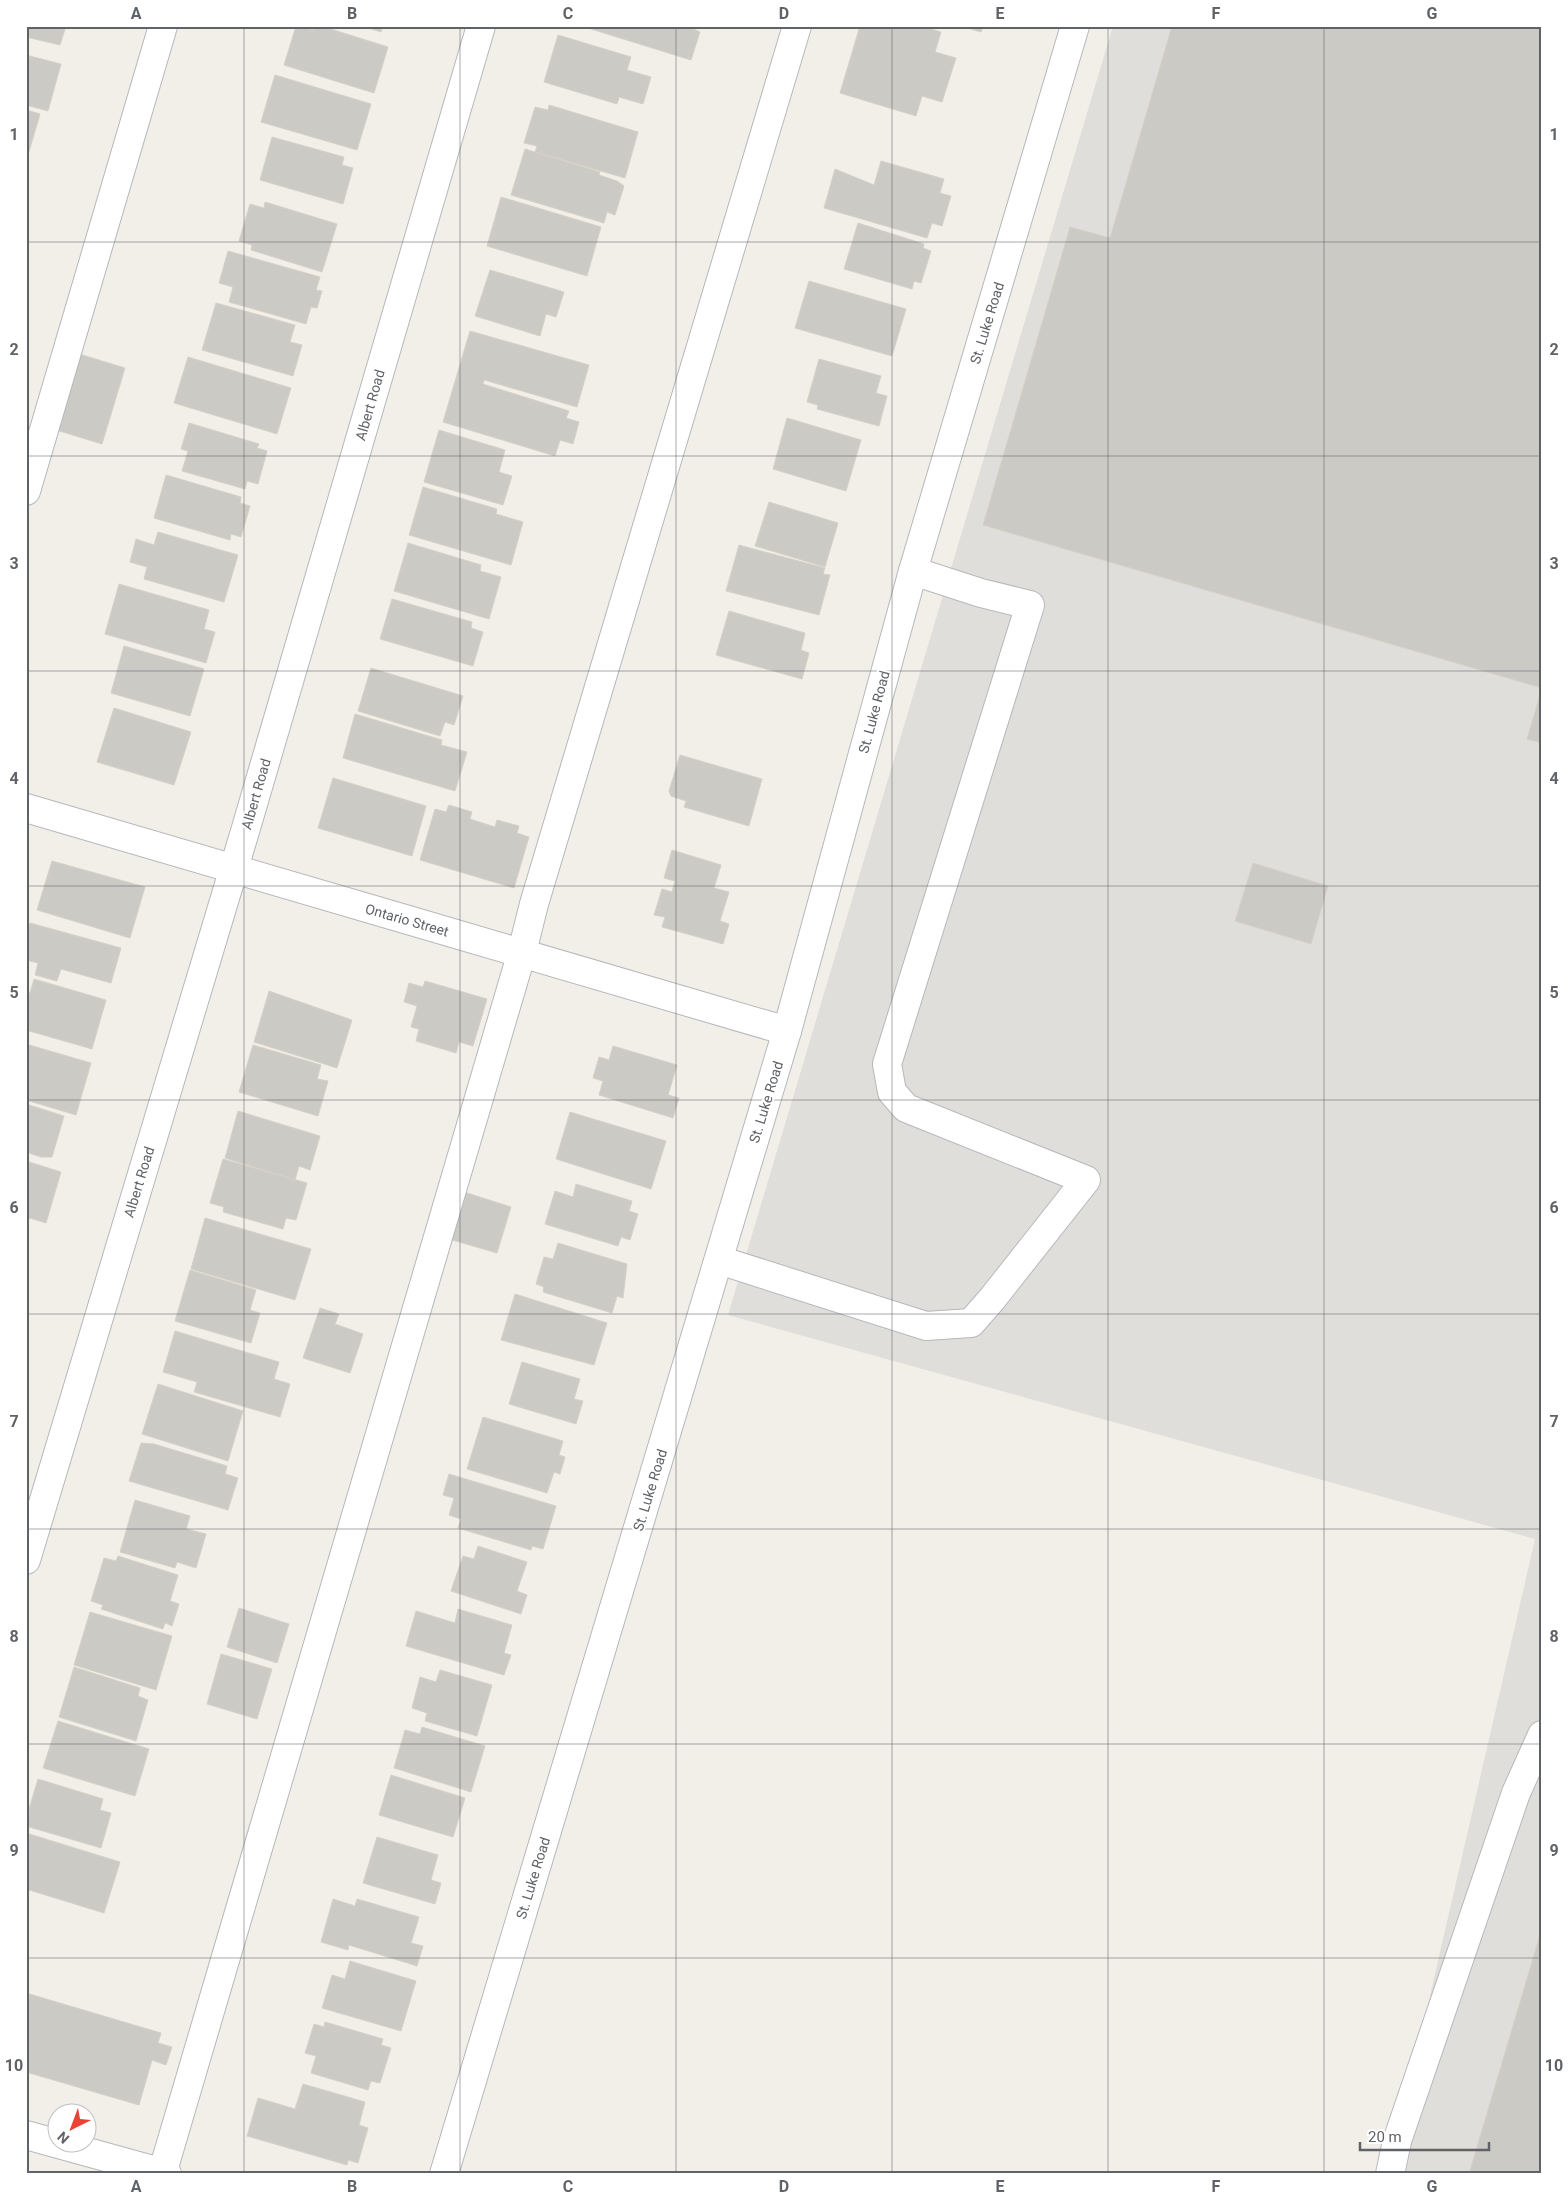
<svg xmlns="http://www.w3.org/2000/svg" width="1568" height="2200" font-family="Roboto,sans-serif">
<style>
.industrial{fill:#e0deda}
.building{fill:#cccac5;stroke:#d6d1c6}
.lines{fill:none;stroke-linecap:round;stroke-linejoin:round}
.minor-casing{stroke:#b5b8bc;stroke-width:30}
.minor{stroke:#fff;stroke-width:28}
.grid{fill:none;stroke:#5f6368;stroke-width:1;stroke-opacity:0.55}
.labels{text-anchor:middle;dominant-baseline:central;stroke-width:4;stroke-linejoin:round;paint-order:stroke}
.street-label{font-size:14px;fill:#5f6368;stroke:#fff}
.neatline{fill:none;stroke:#5f6368;stroke-width:2}
.grid-label{font-size:16px;text-anchor:middle;font-weight:bold;fill:#5f6368}
</style>
<rect width="100%" height="100%" fill="#f1efe8"/>
<!-- industrial -->
<path class="industrial" d="M1113 26H1542V2174H1389L1535 1539 728 1315Z"/>
<!-- building -->
<g class="building">
<path d="M26 26H66L60 45 26 37Z"/>
<path d="M296 26 313 30 314 26H321L388 47 374 93 284 65Z"/>
<path d="M362 26H382L381 32Z"/>
<path d="M592 26H687L700 32 691 60 591 29Z"/>
<path d="M860 26H922L941 32 935 52 956 58 942 102 922 96 916 116 840 93Z"/>
<path d="M961 26H983L981 32Z"/>
<path d="M1172 26H1542V688L983 525 1070 227 1110 238Z"/>
<path d="M558 35 631 57 627 70 651 77 643 104 619 97 617 104 544 82Z"/>
<path d="M26 55 61 64 48 111 26 105Z"/>
<path d="M275 75 371 104 357 150 261 122Z"/>
<path d="M549 105 638 132 625 178 535 152 537 146 524 143 535 107 548 110Z"/>
<path d="M26 110 40 114 26 162Z"/>
<path d="M272 137 344 157 342 165 353 168 343 204 260 180Z"/>
<path d="M525 149 600 172 599 175 617 181 624 186 615 215 607 212 604 223 511 195Z"/>
<path d="M881 161 944 179 940 193 951 196 942 226 932 223 927 238 824 208 835 169 874 185Z"/>
<path d="M501 197 601 227 587 276 487 246Z"/>
<path d="M265 202 337 224 322 272 251 250 252 245 239 241 250 204 264 208Z"/>
<path d="M858 223 924 244 923 248 931 251 921 283 914 281 912 289 844 269Z"/>
<path d="M228 251 320 277 316 290 322 291 317 308 311 307 306 324 229 302 233 287 219 283Z"/>
<path d="M490 270 564 292 556 317 546 314 540 336 475 316Z"/>
<path d="M809 281 906 309 892 356 795 328Z"/>
<path d="M216 303 295 325 290 342 302 345 293 376 202 350Z"/>
<path d="M470 331 589 365 577 407 484 380 483 384 569 411 566 418 579 422 573 444 560 440 555 456 443 422Z"/>
<path d="M76 353 125 368 102 444 53 429Z"/>
<path d="M188 357 291 388 277 434 174 403Z"/>
<path d="M819 359 881 376 876 393 887 396 879 426 817 409 818 405 807 402Z"/>
<path d="M787 418 861 440 846 491 773 469Z"/>
<path d="M189 423 259 444 257 448 267 451 258 484 247 481 245 489 182 471 188 451 181 449Z"/>
<path d="M439 430 505 450 499 472 512 476 503 505 424 482Z"/>
<path d="M166 475 241 497 240 503 250 506 241 537 231 534 230 540 154 518Z"/>
<path d="M423 487 497 509 496 514 523 522 511 565 409 535Z"/>
<path d="M769 502 838 523 825 567 755 546Z"/>
<path d="M158 532 238 555 224 602 144 579 147 567 130 562 136 539 154 545Z"/>
<path d="M408 543 481 565 480 571 501 577 489 619 394 591Z"/>
<path d="M739 545 825 568 823 574 830 575 819 615 726 591Z"/>
<path d="M119 584 209 610 204 629 215 632 206 663 105 634Z"/>
<path d="M392 599 472 622 471 628 483 632 473 666 380 639Z"/>
<path d="M729 611 805 633 801 650 809 653 802 679 716 655Z"/>
<path d="M124 646 204 669 190 716 111 693Z"/>
<path d="M371 668 463 696 454 725 445 722 440 736 358 711Z"/>
<path d="M1542 688V743L1527 739Z"/>
<path d="M114 708 191 732 174 785 97 762Z"/>
<path d="M355 714 442 740 441 745 467 752 455 791 343 758Z"/>
<path d="M680 755 762 779 749 826 684 807 686 801 671 796 669 791Z"/>
<path d="M333 778 426 806 412 856 318 828Z"/>
<path d="M449 805 472 812 470 819 495 827 497 820 519 826 517 833 529 837 514 888 420 860 435 809 446 812Z"/>
<path d="M672 850 721 865 714 888 729 892 720 921 729 924 723 944 662 927 665 917 654 915 662 889 672 892 675 881 664 878Z"/>
<path d="M52 861 145 887 130 938 37 910Z"/>
<path d="M1253 863 1328 886 1311 944 1235 921Z"/>
<path d="M30 923 121 948 111 983 61 969 57 981 35 975 38 963 26 960V937Z"/>
<path d="M34 979 106 1000 92 1049 26 1030V992L30 993Z"/>
<path d="M425 981 487 999 473 1046 459 1042 456 1053 416 1041 419 1029 411 1027 417 1006 404 1002 409 983 423 987Z"/>
<path d="M269 991 352 1020 337 1068 254 1042Z"/>
<path d="M26 1044 91 1063 76 1115 26 1100Z"/>
<path d="M253 1045 321 1065 317 1079 328 1081 318 1116 239 1092Z"/>
<path d="M613 1046 677 1065 668 1095 679 1098 673 1118 599 1095 603 1081 593 1078 599 1057 609 1060Z"/>
<path d="M26 1104 64 1116 52 1157H41L26 1152Z"/>
<path d="M238 1111 320 1136 310 1170 299 1166 295 1180 225 1158Z"/>
<path d="M570 1112 666 1141 651 1189 556 1159Z"/>
<path d="M223 1159 307 1183 296 1220 286 1218 283 1229 223 1212 224 1207 210 1203Z"/>
<path d="M26 1161 61 1172 46 1223 26 1217Z"/>
<path d="M576 1184 632 1201 629 1211 638 1214 630 1240 621 1237 618 1246 545 1224 555 1191 573 1197Z"/>
<path d="M464 1192 511 1207 497 1253 449 1239Z"/>
<path d="M205 1218 311 1249 295 1300 191 1269Z"/>
<path d="M558 1243 627 1264 623 1298 617 1296 612 1313 543 1292 544 1287 536 1284 544 1257 553 1259Z"/>
<path d="M190 1270 256 1290 250 1310 260 1313 251 1343 175 1321Z"/>
<path d="M515 1294 607 1323 594 1365 501 1340Z"/>
<path d="M320 1308 339 1314 335 1324 363 1334 350 1373 303 1358Z"/>
<path d="M175 1331 279 1362 274 1379 290 1384 280 1417 194 1392 197 1382 163 1372Z"/>
<path d="M522 1362 580 1379 574 1399 583 1401 576 1424 509 1404Z"/>
<path d="M158 1384 243 1411 228 1461 142 1434Z"/>
<path d="M483 1417 563 1441 559 1455 565 1457 560 1474 554 1472 547 1493 467 1469Z"/>
<path d="M141 1443 154 1444 227 1466 225 1474 238 1478 228 1510 129 1481Z"/>
<path d="M449 1474 556 1506 543 1549 532 1546 531 1550 458 1528 461 1519 449 1515 454 1498 443 1495Z"/>
<path d="M135 1500 190 1516 186 1529 206 1534 196 1568 177 1562 175 1568 120 1552Z"/>
<path d="M478 1546 527 1562 517 1591 527 1595 521 1614 451 1591 463 1556 474 1559Z"/>
<path d="M118 1556 178 1575 170 1601 179 1604 172 1626 165 1623 163 1629 101 1609 103 1605 91 1601 104 1558 116 1561Z"/>
<path d="M239 1608 289 1624 277 1663 227 1647Z"/>
<path d="M458 1609 512 1625 504 1653 511 1655 504 1675 406 1646 416 1611 455 1623Z"/>
<path d="M90 1612 172 1636 156 1690 74 1665Z"/>
<path d="M221 1654 272 1669 257 1719 207 1704Z"/>
<path d="M74 1667 140 1688 138 1696 148 1700 136 1741 59 1717Z"/>
<path d="M440 1670 492 1685 477 1736 425 1721 427 1713 412 1708 420 1677 436 1682Z"/>
<path d="M58 1721 149 1749 135 1796 43 1768Z"/>
<path d="M422 1727 485 1746 471 1792 394 1768 405 1730 420 1734Z"/>
<path d="M391 1775 465 1798 453 1837 379 1815Z"/>
<path d="M38 1779 103 1799 100 1810 111 1813 101 1848 26 1826V1819Z"/>
<path d="M26 1833 120 1862 104 1913 26 1889Z"/>
<path d="M377 1837 438 1855 431 1880 441 1883 435 1904 363 1883Z"/>
<path d="M333 1899 355 1906 357 1899 419 1917 411 1943 423 1946 417 1966 349 1945 348 1950 321 1942Z"/>
<path d="M1542 1928V2174H1469Z"/>
<path d="M350 1961 416 1981 401 2031 322 2008 332 1975 345 1979Z"/>
<path d="M26 1993 161 2033 158 2043 172 2047 166 2065 152 2060 139 2105 26 2072Z"/>
<path d="M325 2022 383 2039 381 2045 391 2048 380 2083 371 2081 368 2090 311 2073 316 2056 305 2053 314 2024 324 2027Z"/>
<path d="M303 2084 365 2102 359 2125 368 2128 358 2163 348 2160 347 2165 247 2136 258 2098 295 2109Z"/>
</g>
<g class="lines">
<defs>
<g id="minor">
<path d="M26 491 163 26"/>
<path d="M26 808C279 884 534 955 787 1031"/>
<path d="M719 1260 926 1326 971 1323 992 1299 1086 1180 906 1108 892 1092 887 1064 1030 605 981 593 913 571"/>
<path d="M26 1560 246 828 481 26"/>
<path d="M26 2135 167 2174"/>
<path d="M162 2174 522 952 534 904 797 26"/>
<path d="M444 2174 787 1031 913 571 1075 26"/>
<path d="M1390 2174 1397 2141 1516 1793 1542 1735"/>
</g>
</defs>
<!-- minor casing -->
<use href="#minor" class="minor-casing"/>
<!-- minor -->
<use href="#minor" class="minor"/>
</g>
<!-- grid -->
<path class="grid" d="M244 26V2174M460 26V2174M676 26V2174M892 26V2174M1108 26V2174M1324 26V2174M26 242H1542M26 456H1542M26 671H1542M26 886H1542M26 1100H1542M26 1314H1542M26 1529H1542M26 1744H1542M26 1958H1542"/>
<g class="labels">
<!-- street labels -->
<g class="street-label">
<text transform="translate(987 323) rotate(-73)">St. Luke Road</text>
<text transform="translate(370 405) rotate(-74)">Albert Road</text>
<text transform="translate(874 712) rotate(-75)">St. Luke Road</text>
<text transform="translate(256 794) rotate(-74)">Albert Road</text>
<text transform="translate(407 920) rotate(16)">Ontario Street</text>
<text transform="translate(766 1102) rotate(-73)">St. Luke Road</text>
<text transform="translate(139 1182) rotate(-73)">Albert Road</text>
<text transform="translate(650 1490) rotate(-73)">St. Luke Road</text>
<text transform="translate(533 1878) rotate(-73)">St. Luke Road</text>
</g>
</g>
<!-- border -->
<rect width="1568" height="2200" fill="none" stroke="#ffffff" stroke-width="55"/>
<!-- north arrow -->
<g transform="translate(72 2128) rotate(222)"><circle r="24" fill="#ffffff" stroke="#bfc1c3"/>
<path d="M0-4L9 19L0 12L-9 19Z" fill="#ea4335"/>
<text y="-8" font-size="14" font-weight="bold" text-anchor="middle" fill="#5f6368">N</text>
</g>
<!-- scale -->
<path d="M1360 2142v8h129v-8" fill="none" stroke="#5f6368" stroke-width="2.5"/>
<text x="1368" y="2142" font-size="15" fill="#5f6368" stroke="#ffffff" stroke-width="4" paint-order="stroke">20 m</text>
<rect x="28" y="28" width="1512" height="2144" class="neatline"/>
<g class="grid-label">
<text x="136" y="19">A</text>
<text x="352" y="19">B</text>
<text x="568" y="19">C</text>
<text x="784" y="19">D</text>
<text x="1000" y="19">E</text>
<text x="1216" y="19">F</text>
<text x="1432" y="19">G</text>
<text x="14" y="140">1</text>
<text x="1554" y="140">1</text>
<text x="14" y="355">2</text>
<text x="1554" y="355">2</text>
<text x="14" y="569">3</text>
<text x="1554" y="569">3</text>
<text x="14" y="784">4</text>
<text x="1554" y="784">4</text>
<text x="14" y="998">5</text>
<text x="1554" y="998">5</text>
<text x="14" y="1213">6</text>
<text x="1554" y="1213">6</text>
<text x="14" y="1427">7</text>
<text x="1554" y="1427">7</text>
<text x="14" y="1642">8</text>
<text x="1554" y="1642">8</text>
<text x="14" y="1856">9</text>
<text x="1554" y="1856">9</text>
<text x="14" y="2071">10</text>
<text x="1554" y="2071">10</text>
<text x="136" y="2192">A</text>
<text x="352" y="2192">B</text>
<text x="568" y="2192">C</text>
<text x="784" y="2192">D</text>
<text x="1000" y="2192">E</text>
<text x="1216" y="2192">F</text>
<text x="1432" y="2192">G</text>
</g>
</svg>
